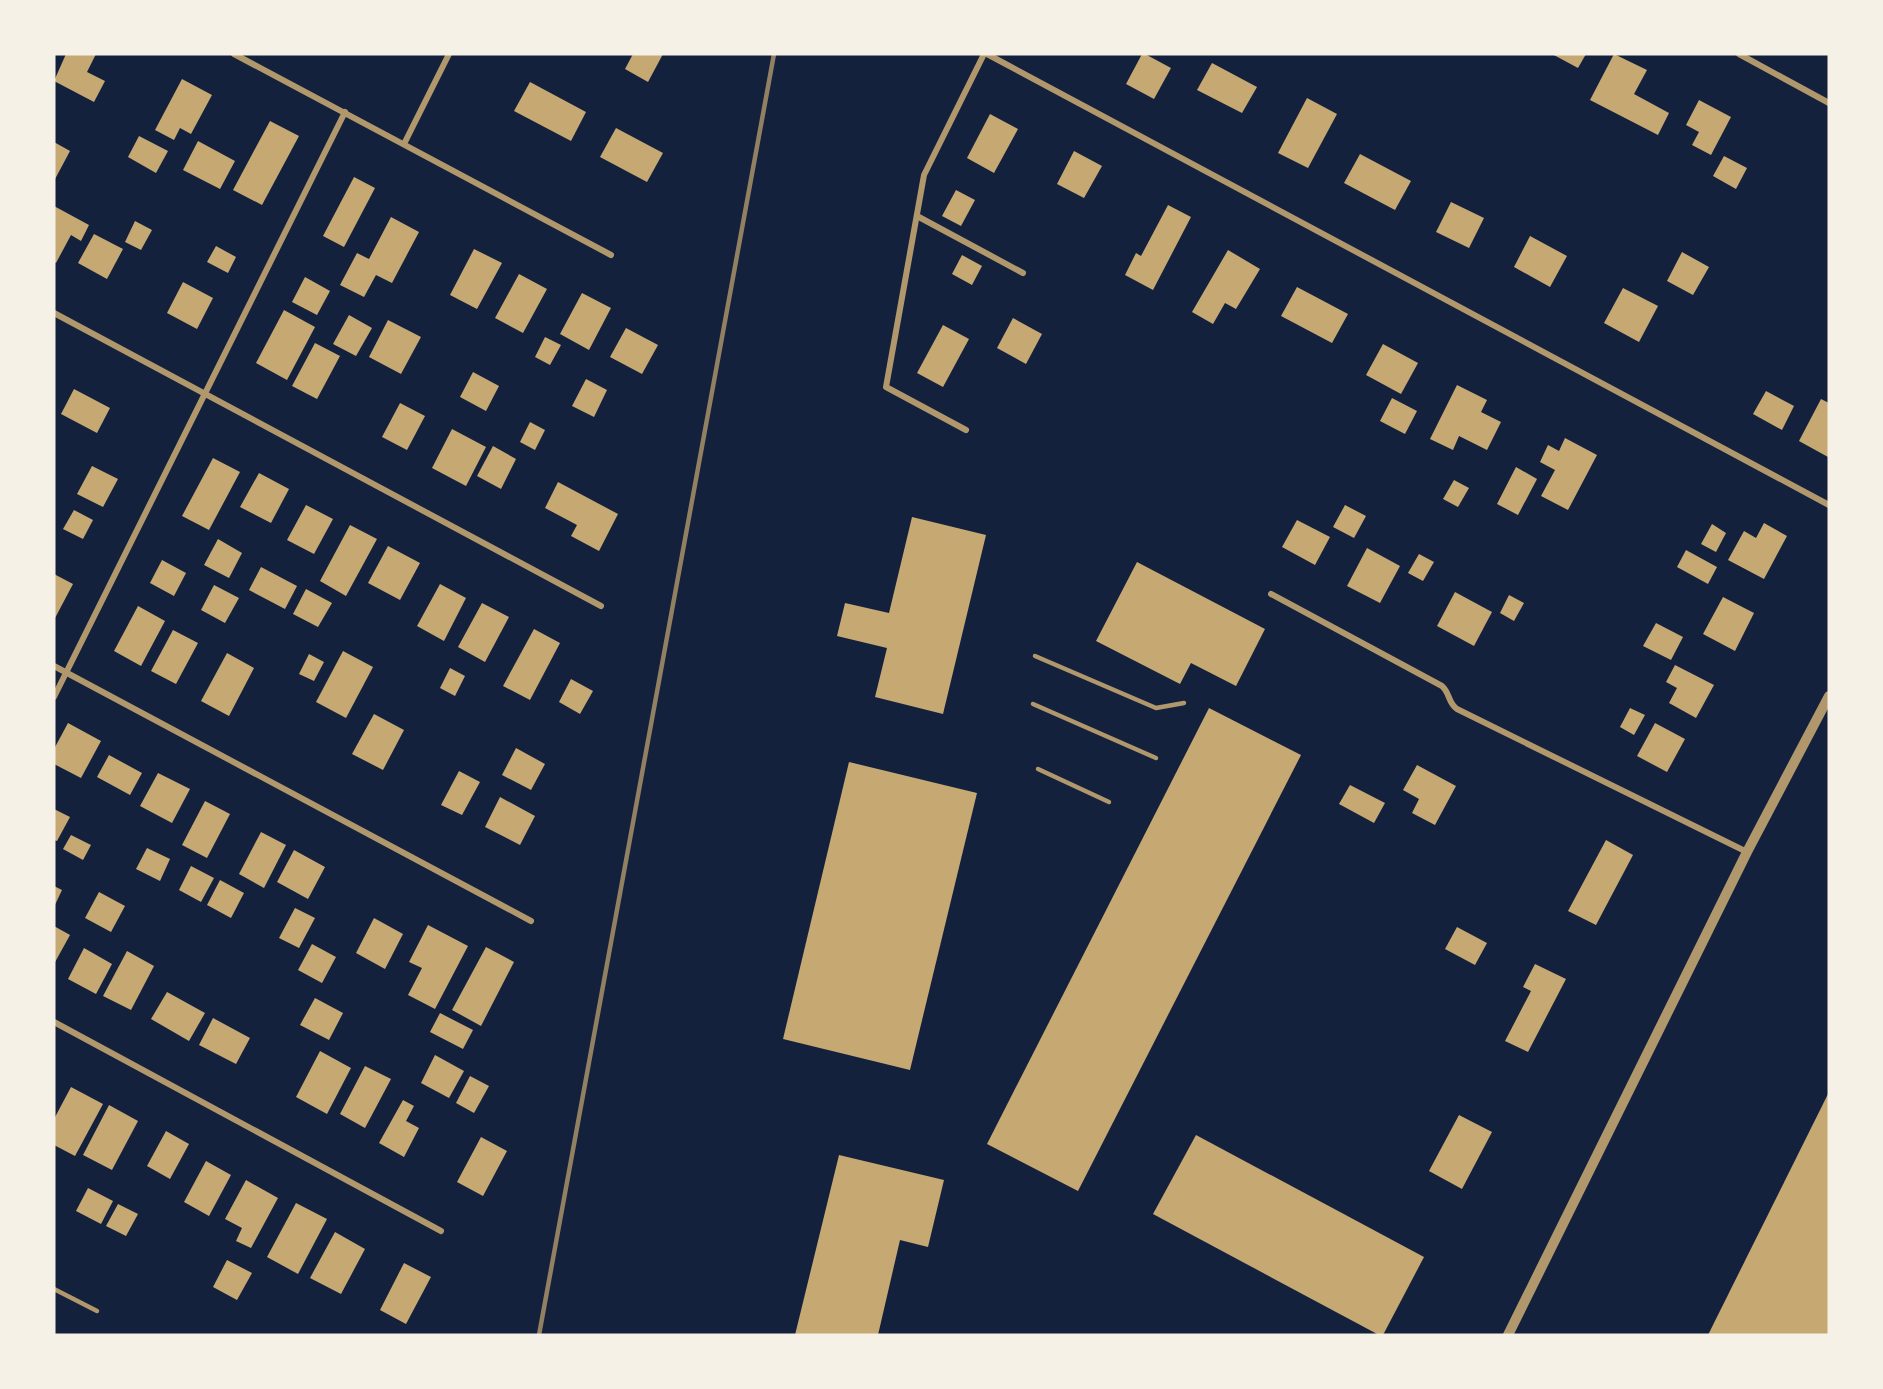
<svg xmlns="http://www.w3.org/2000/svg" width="1883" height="1389" font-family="'Crimson Pro',serif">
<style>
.building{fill:#c6a872}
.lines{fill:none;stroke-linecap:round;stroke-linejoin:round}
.service{stroke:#b1986c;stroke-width:4.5}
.minor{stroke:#b1986c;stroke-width:6}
.tertiary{stroke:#b1986c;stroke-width:10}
.rail{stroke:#918062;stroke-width:4.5}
</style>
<rect width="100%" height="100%" fill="#14213d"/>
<!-- building -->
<g class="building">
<path d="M66 54H96L87 72 105 81 94 102 54 81Z"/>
<path d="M633 54H663L648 82 625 69Z"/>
<path d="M1142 54H1145L1171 68 1154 99 1126 84Z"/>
<path d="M1552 54H1586L1578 68Z"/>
<path d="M1614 54 1647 70 1634 94 1669 113 1658 135 1590 100Z"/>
<path d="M1212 63 1257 87 1242 113 1197 90Z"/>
<path d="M182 79 212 95 191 134 180 128 174 140 155 130Z"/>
<path d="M530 82 586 112 571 141 514 111Z"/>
<path d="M1307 98 1337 114 1308 168 1278 153Z"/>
<path d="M1699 100 1731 117 1711 155 1692 145 1699 132 1686 125Z"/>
<path d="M990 114 1018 129 994 173 967 158Z"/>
<path d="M270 121 299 136 262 205 233 190Z"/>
<path d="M616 128 663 153 647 182 600 157Z"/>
<path d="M139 136 168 151 156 173 128 157Z"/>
<path d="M198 141 235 161 220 189 183 170Z"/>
<path d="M54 142 70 151 54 181Z"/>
<path d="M1074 151 1102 166 1084 198 1057 184Z"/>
<path d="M1360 154 1411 181 1395 210 1344 183Z"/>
<path d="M1724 156 1747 168 1736 189 1713 176Z"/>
<path d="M354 177 375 188 344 247 323 236Z"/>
<path d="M956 190 975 200 961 226 942 216Z"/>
<path d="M1451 202 1484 218 1469 248 1436 232Z"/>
<path d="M1168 205 1191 217 1153 290 1125 275 1136 253 1141 256Z"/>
<path d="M54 206 89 225 81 241 71 235 56 263 54 262Z"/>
<path d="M391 217 419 232 392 283 376 275 364 297 340 285 357 253 369 259Z"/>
<path d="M135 221 152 230 141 250 125 242Z"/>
<path d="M94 234 123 249 107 279 78 263Z"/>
<path d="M1530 236 1567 256 1550 287 1514 267Z"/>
<path d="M216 246 236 257 228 273 207 262Z"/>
<path d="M474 249 502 263 477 309 450 295Z"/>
<path d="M1228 250 1260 269 1236 309 1225 303 1213 324 1192 312Z"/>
<path d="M1682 252 1709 267 1693 295 1667 281Z"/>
<path d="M962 255 982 266 972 285 952 274Z"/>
<path d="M519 274 547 289 523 333 495 318Z"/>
<path d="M305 277 330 291 317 315 292 302Z"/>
<path d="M183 282 213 298 197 329 167 313Z"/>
<path d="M1297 287 1348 314 1332 343 1281 316Z"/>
<path d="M1623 288 1658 306 1639 342 1604 323Z"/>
<path d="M582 293 611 308 589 350 560 334Z"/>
<path d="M284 310 315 327 287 380 256 363Z"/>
<path d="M349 315 372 328 356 356 333 344Z"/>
<path d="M1013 318 1042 334 1026 364 997 348Z"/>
<path d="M388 320 421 337 401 374 369 357Z"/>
<path d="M943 325 969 339 943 387 917 373Z"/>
<path d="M626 328 658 345 642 374 610 357Z"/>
<path d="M545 337 561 345 550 365 535 357Z"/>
<path d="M315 343 340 356 317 399 292 386Z"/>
<path d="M1383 344 1418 363 1401 394 1366 375Z"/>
<path d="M473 372 499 386 486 411 460 397Z"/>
<path d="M586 379 607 390 594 417 572 406Z"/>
<path d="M1457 385 1487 400 1481 412 1501 422 1487 450 1459 436 1453 450 1430 439Z"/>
<path d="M74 389 110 408 97 433 61 414Z"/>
<path d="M1766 391 1794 406 1782 430 1753 414Z"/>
<path d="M1392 398 1417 411 1405 434 1380 421Z"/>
<path d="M1821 399 1829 403 1828 457 1799 441Z"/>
<path d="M400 403 425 416 407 450 382 437Z"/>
<path d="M530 422 545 430 535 450 520 442Z"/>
<path d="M452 429 486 447 466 486 432 468Z"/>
<path d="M1565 438 1597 455 1568 510 1541 496 1555 470 1540 462 1548 445 1559 451Z"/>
<path d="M493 446 516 459 501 489 477 476Z"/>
<path d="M213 458 240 472 209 530 182 516Z"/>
<path d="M92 466 118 479 103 507 77 494Z"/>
<path d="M1516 467 1537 479 1518 515 1497 504Z"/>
<path d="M259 473 289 489 271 523 240 507Z"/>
<path d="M1454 480 1469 488 1458 507 1443 499Z"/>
<path d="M558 482 618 514 599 551 571 536 577 525 545 508Z"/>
<path d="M306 505 333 519 314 554 287 540Z"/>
<path d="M1345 505 1366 516 1354 538 1333 527Z"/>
<path d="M74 510 93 520 83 539 63 529Z"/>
<path d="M912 517 986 535 943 714 875 697 887 648 837 636 845 603 889 613Z"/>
<path d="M1297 520 1330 537 1315 565 1282 547Z"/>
<path d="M1764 523 1787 536 1764 579 1728 560 1744 531 1756 538Z"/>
<path d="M1712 524 1726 533 1716 552 1701 544Z"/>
<path d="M350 525 377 539 346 596 320 581Z"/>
<path d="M218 539 242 553 229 578 204 565Z"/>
<path d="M388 546 420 563 400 600 368 583Z"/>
<path d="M1367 548 1400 566 1380 603 1347 586Z"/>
<path d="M1686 550 1717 567 1708 584 1677 567Z"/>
<path d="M1419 554 1434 562 1423 581 1408 573Z"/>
<path d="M162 560 186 573 174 596 150 583Z"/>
<path d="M1137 562 1265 629 1236 686 1191 663 1180 684 1096 641Z"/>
<path d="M261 567 297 586 285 609 249 590Z"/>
<path d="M54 574 73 584 54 620Z"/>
<path d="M440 584 466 598 444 641 417 626Z"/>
<path d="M214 585 239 598 225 623 201 610Z"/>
<path d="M306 589 332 603 318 627 293 614Z"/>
<path d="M1455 592 1492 612 1474 646 1437 626Z"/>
<path d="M1509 595 1524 603 1514 621 1500 613Z"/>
<path d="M1723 597 1754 613 1735 651 1703 634Z"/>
<path d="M482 603 509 617 485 662 458 647Z"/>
<path d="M138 606 165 621 141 666 114 651Z"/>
<path d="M1656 623 1683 637 1671 660 1643 646Z"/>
<path d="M534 629 560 643 530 700 503 686Z"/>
<path d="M173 630 198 643 176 684 151 671Z"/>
<path d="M343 651 373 667 346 718 316 702Z"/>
<path d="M227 653 254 668 229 716 201 701Z"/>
<path d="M309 654 324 662 314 681 299 674Z"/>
<path d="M1675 665 1714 685 1696 718 1669 703 1677 688 1666 682Z"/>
<path d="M450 668 465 676 455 696 440 688Z"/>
<path d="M571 679 593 691 580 714 559 702Z"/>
<path d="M1209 708 1301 755 1078 1191 987 1144Z"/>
<path d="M1630 708 1645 715 1634 735 1620 727Z"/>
<path d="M374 714 404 730 383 770 352 754Z"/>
<path d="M68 723 101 741 81 778 54 764V749Z"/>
<path d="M1655 723 1685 739 1667 772 1637 756Z"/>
<path d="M516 748 545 764 531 790 502 775Z"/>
<path d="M109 755 142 773 130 795 97 777Z"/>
<path d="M849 762 977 793 910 1070 783 1039Z"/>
<path d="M1417 765 1456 786 1435 825 1412 813 1419 799 1403 790Z"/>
<path d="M459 771 480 782 462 815 441 805Z"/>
<path d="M158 773 190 789 172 823 140 806Z"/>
<path d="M1350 785 1385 803 1374 823 1339 804Z"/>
<path d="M500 797 535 816 520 845 485 827Z"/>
<path d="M205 801 230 814 207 858 182 845Z"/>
<path d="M54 809 70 817 57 841 54 840Z"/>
<path d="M261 832 286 845 264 888 239 874Z"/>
<path d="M71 835 91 845 83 860 63 849Z"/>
<path d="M1606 840 1633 855 1596 925 1568 911Z"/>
<path d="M147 848 170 859 160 881 136 869Z"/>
<path d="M294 850 325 867 308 899 277 882Z"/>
<path d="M191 866 214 878 201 902 179 890Z"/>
<path d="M220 880 244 893 231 918 207 905Z"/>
<path d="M54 886 62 890 54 907Z"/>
<path d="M99 892 125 906 111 932 85 918Z"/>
<path d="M295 908 315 918 299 948 279 938Z"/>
<path d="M374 918 403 934 385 969 356 953Z"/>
<path d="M428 925 468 946 435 1009 408 995 422 968 409 962Z"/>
<path d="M54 926 70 935 54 964Z"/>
<path d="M1457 927 1487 943 1475 965 1445 949Z"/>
<path d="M312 944 336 957 322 983 298 970Z"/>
<path d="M486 947 514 962 481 1026 452 1010Z"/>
<path d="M84 948 112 964 96 994 68 979Z"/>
<path d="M127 951 154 966 131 1010 103 996Z"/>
<path d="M1535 964 1566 979 1528 1052 1505 1041 1531 991 1523 987Z"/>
<path d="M167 992 205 1013 189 1041 151 1019Z"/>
<path d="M315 998 343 1013 329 1040 300 1025Z"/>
<path d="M440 1013 473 1030 463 1049 430 1032Z"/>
<path d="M213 1018 250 1038 236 1064 199 1045Z"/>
<path d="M320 1051 351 1068 327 1114 296 1097Z"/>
<path d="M435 1055 464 1071 449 1098 421 1083Z"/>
<path d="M365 1066 391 1079 365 1128 340 1114Z"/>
<path d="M470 1076 489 1086 474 1113 456 1103Z"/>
<path d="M71 1087 103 1104 75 1156 54 1145V1119Z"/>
<path d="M1829 1092V1335H1708Z"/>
<path d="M403 1100 414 1106 406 1121 419 1128 404 1157 379 1143Z"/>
<path d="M109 1105 138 1121 112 1170 83 1155Z"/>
<path d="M1459 1115 1492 1132 1462 1189 1429 1171Z"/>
<path d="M166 1131 189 1144 170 1179 147 1166Z"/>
<path d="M1196 1135 1424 1257 1383 1335H1379L1153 1214Z"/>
<path d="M481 1137 507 1151 483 1196 457 1182Z"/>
<path d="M839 1155 944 1180 928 1247 900 1240 878 1335H795Z"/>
<path d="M206 1161 231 1175 209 1216 184 1202Z"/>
<path d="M246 1180 278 1198 251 1248 236 1241 242 1228 225 1219Z"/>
<path d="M88 1188 113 1201 101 1224 76 1211Z"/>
<path d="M296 1203 327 1219 298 1274 267 1257Z"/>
<path d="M118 1204 138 1214 126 1236 106 1226Z"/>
<path d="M335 1232 365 1249 341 1294 310 1278Z"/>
<path d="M227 1260 252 1273 237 1300 213 1287Z"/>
<path d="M404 1263 431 1277 406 1324 380 1310Z"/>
</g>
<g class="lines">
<!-- service -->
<g class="service">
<path d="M1035 656 1156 708 1184 703"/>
<path d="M1033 704 1156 758"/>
<path d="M1038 769 1109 802"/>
<path d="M54 1289 97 1311"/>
</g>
<!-- minor -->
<g class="minor">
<path d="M234 54 611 255"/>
<path d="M987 54 1829 505"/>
<path d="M1739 54 1829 103"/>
<path d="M404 144 449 54"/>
<path d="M917 216 1023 273"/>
<path d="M54 313 601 606"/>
<path d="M966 430 886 387 924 175 984 54"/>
<path d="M1271 594 1442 686C1450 693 1448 703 1457 709L1747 852"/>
<path d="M54 666 531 921"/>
<path d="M54 697 345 112"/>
<path d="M54 1022 441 1231"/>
</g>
<!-- tertiary -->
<path class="tertiary" d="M1508 1335 1747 852 1829 696"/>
<!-- rail -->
<path class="rail" d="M539 1335 774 54"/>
</g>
<!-- border -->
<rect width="1883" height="1389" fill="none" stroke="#f6f1e7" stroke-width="111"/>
</svg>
